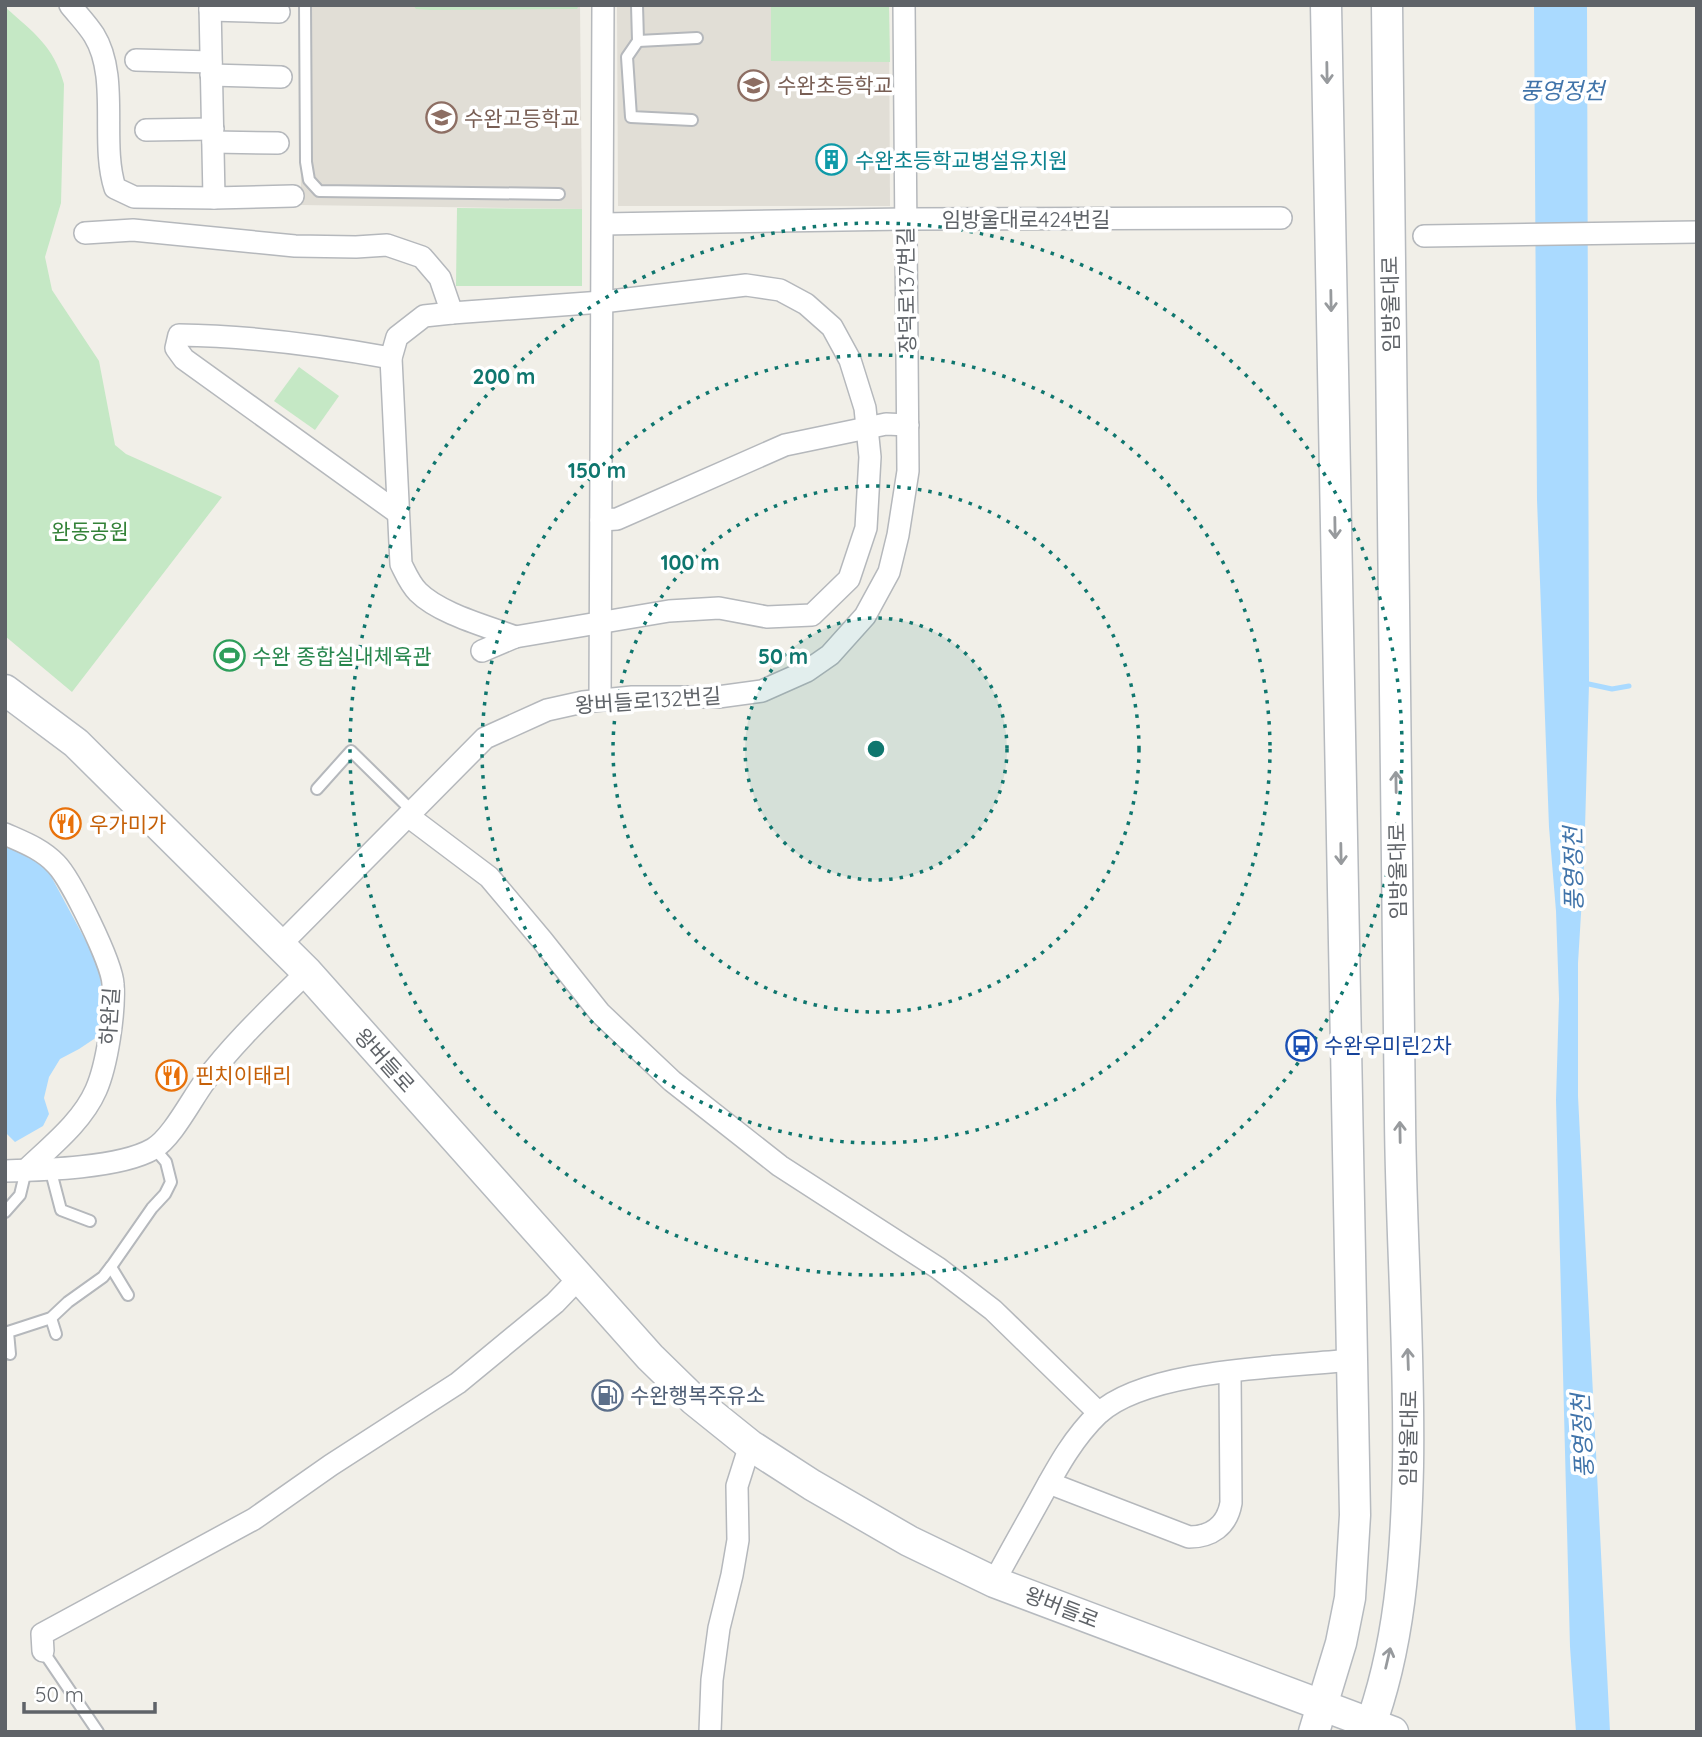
<svg xmlns="http://www.w3.org/2000/svg" width="1702" height="1737" font-family="Quicksand,'Noto Sans KR',sans-serif">
<style>
.education{fill:#e1ded6}
.green{fill:#c5e8c5}
.water{fill:#aadaff}
.lines{fill:none;stroke-linecap:round;stroke-linejoin:round}
.stream{stroke:#aadaff;stroke-width:5}
.lane-casing{stroke:#b5b8bc;stroke-width:14}
.street-casing{stroke:#b5b8bc;stroke-width:24}
.secondary-casing{stroke:#b6babf;stroke-width:33}
.lane{stroke:#fff;stroke-width:10}
.street{stroke:#fff;stroke-width:21}
.secondary{stroke:#fff;stroke-width:30}
.oneway{stroke:#979a9d}
.ring{fill:none;stroke:#0f766e;stroke-width:3.5;stroke-dasharray:3.5 7}
.labels{text-anchor:middle;dominant-baseline:central;stroke-width:7;stroke-linejoin:round;paint-order:stroke}
.education-label{font-size:21px;fill:#785e54;stroke:#fff;text-anchor:start}
.culture-label{font-size:21px;fill:#0d838f;stroke:#fff;text-anchor:start}
.street-label{font-size:21px;fill:#5f6368;stroke:#fff}
.park-label{font-size:21px;fill:#348238;stroke:#fff}
.leisure-label{font-size:21px;fill:#27864d;stroke:#fff;text-anchor:start}
.food-label{font-size:21px;fill:#c56008;stroke:#fff;text-anchor:start}
.transit-label{font-size:21px;fill:#164399;stroke:#fff;text-anchor:start}
.service-label{font-size:21px;fill:#4e5e75;stroke:#fff;text-anchor:start}
.water-label{font-size:23px;font-style:italic;fill:#4174aa;stroke:#fff}
.centre{fill:#0f766e;stroke:#fff;stroke-width:3.5}
.ring-label{font-size:21px;text-anchor:middle;font-weight:bold;fill:#0f766e;stroke:#fff;stroke-width:7;stroke-linejoin:round;paint-order:stroke}
</style>
<rect width="100%" height="100%" fill="#f1efe8"/>
<!-- education -->
<g class="education">
<path d="M300 5H580L582 209 301 205Z"/>
<path d="M617 5H889L890 206H618Z"/>
</g>
<!-- green -->
<g class="green">
<path d="M413 5H579L577 9H570L431 10 416 9Z"/>
<path d="M771 5H889L890 62 771 61Z"/>
<path d="M5 7C33 32 54 46 64 84L61 203 45 257 52 290 99 361 115 445 126 454 222 497 72 692 5 636Z"/>
<path d="M457 208 582 209V286H456Z"/>
<path d="M299 367 339 396 315 430 274 401Z"/>
</g>
<!-- water -->
<g class="water">
<path d="M1534 5H1587L1589 684 1584 865 1578 963V1096L1610 1732H1576L1570 1647 1556 1100 1559 999 1556 911 1549 827 1537 500Z"/>
<path d="M5 843 45 865 101 969 100 1035 79 1049 60 1059 49 1077 44 1098 49 1114 43 1126 15 1142 5 1132Z"/>
</g>
<g class="lines">
<!-- stream -->
<path class="stream" d="M1584 683 1612 689 1629 686"/>
<defs>
<g id="lane">
<path d="M305 5 306 162 309 180 319 191 559 194"/>
<path d="M637 5 638 41 627 57 631 117 692 120"/>
<path d="M638 41 697 38"/>
<path d="M317 789 351 751 407 806 408 816"/>
<path d="M50 1168 61 1210 90 1221"/>
<path d="M5 1212 20 1195 26 1170"/>
<path d="M111 1267 128 1295"/>
<path d="M51 1318 56 1334"/>
<path d="M10 1354 8 1332 51 1318 68 1302 103 1277 113 1264 152 1208 165 1194 171 1182 166 1162 154 1148"/>
<path d="M43 1651 98 1732"/>
</g>
<g id="street">
<path d="M70 5C78 15 87 24 94 35 120 77 100 142 115 188L134 197 214 198"/>
<path d="M210 5 214 198 293 196"/>
<path d="M210 10 279 12"/>
<path d="M136 60 211 62"/>
<path d="M211 75 281 77"/>
<path d="M146 130 213 129"/>
<path d="M213 142 278 143"/>
<path d="M603 224 905 219 1281 218"/>
<path d="M85 233 133 230 295 246 356 247 387 245 422 257 440 278 452 313 602 302 746 285 780 290 806 304 832 327 850 360 865 408 870 457 866 528 849 579 812 615 767 617 719 608 669 611 515 637 482 651"/>
<path d="M1424 236 1697 232"/>
<path d="M452 313 424 316 397 337 391 358 401 564C406 574 410 584 418 592 440 614 487 626 515 637"/>
<path d="M391 358C320 345 251 336 179 335L176 348 184 359 398 513"/>
<path d="M601 520 617 519 785 445 886 424 908 425"/>
<path d="M600 700 603 5"/>
<path d="M408 816 489 877 542 940 600 1013 672 1081 780 1166 938 1268 993 1310 1099 1413"/>
<path d="M5 834C23 842 42 849 56 864 71 879 112 963 113 984 115 1012 107 1065 96 1090 82 1122 51 1146 26 1170"/>
<path d="M280 945 485 738 547 710 583 702 632 697H718L762 691 807 671 830 655 865 616 889 572 898 535 908 471 904 5"/>
<path d="M5 1171C44 1170 120 1168 153 1149 172 1138 191 1100 205 1081 235 1041 272 1007 307 972"/>
<path d="M1049 1483 1189 1537C1211 1537 1227 1526 1231 1503L1230 1373"/>
<path d="M994 1582C1009 1554 1025 1526 1041 1497 1057 1468 1073 1438 1098 1414 1146 1369 1284 1367 1351 1360"/>
<path d="M43 1651 42 1634 254 1519 331 1465 458 1383 555 1303 579 1278"/>
<path d="M710 1732 712 1680 719 1628 732 1575 738 1540 737 1486 750 1445"/>
</g>
<g id="secondary">
<path d="M5 690 76 743 307 972 650 1357 694 1400 750 1445 812 1485 909 1541 994 1582 1393 1732"/>
<path d="M1314 1732 1341 1643 1350 1598 1355 1515 1326 5"/>
<path d="M1368 1732C1400 1647 1406 1556 1408 1466 1410 1350 1401 1235 1400 1119 1396 748 1391 376 1387 5"/>
</g>
</defs>
<!-- lane casing -->
<use href="#lane" class="lane-casing"/>
<!-- street casing -->
<use href="#street" class="street-casing"/>
<!-- secondary casing -->
<use href="#secondary" class="secondary-casing"/>
<!-- lane -->
<use href="#lane" class="lane"/>
<!-- street -->
<use href="#street" class="street"/>
<!-- secondary -->
<use href="#secondary" class="secondary"/>
</g>
<!-- one-way arrows -->
<defs><path id="oneway-shaft" d="M-6 0H5M1.5-3L5.5 0L1.5 3" fill="none" stroke-width="1.6" stroke-linecap="round" stroke-linejoin="round" transform="scale(1.75)"/></defs>
<g class="oneway">
<use href="#oneway-shaft" transform="translate(1327 73) rotate(89)"/>
<use href="#oneway-shaft" transform="translate(1331 301) rotate(89)"/>
<use href="#oneway-shaft" transform="translate(1335 528) rotate(89)"/>
<use href="#oneway-shaft" transform="translate(1396 782) rotate(-91)"/>
<use href="#oneway-shaft" transform="translate(1341 854) rotate(89)"/>
<use href="#oneway-shaft" transform="translate(1400 1132) rotate(-91)"/>
<use href="#oneway-shaft" transform="translate(1408 1359) rotate(-92)"/>
<use href="#oneway-shaft" transform="translate(1388 1658) rotate(-77)"/>
</g>
<!-- distance rings -->
<circle cx="876" cy="749" r="131" fill="#0f766e" fill-opacity=".12"/>
<g class="ring">
<circle cx="876" cy="749" r="131"/>
<circle cx="876" cy="749" r="263"/>
<circle cx="876" cy="749" r="394"/>
<circle cx="876" cy="749" r="526"/>
</g>
<!-- icons -->
<defs>
<symbol id="school-ring" viewBox="-11 -11 22 22"><circle r="9.5" fill="#fff" stroke="#8d6e63" stroke-width="1.5"/><path d="M0-5L7-2L0 1L-7-2ZM-4 1L0 2.5L4 1V4Q0 6-4 4Z" fill="#8d6e63"/></symbol>
<symbol id="building-ring" viewBox="-11 -11 22 22"><circle r="9.5" fill="#fff" stroke="#0f9aa8" stroke-width="1.5"/><path d="M-4-6H4V6H1V3H-1V6H-4ZM-2.5-4.3h1.7v1.8h-1.7ZM.8-4.3h1.7v1.8H.8ZM-2.5-1h1.7V.8h-1.7ZM.8-1h1.7V.8H.8Z" fill="#0f9aa8"/></symbol>
<symbol id="stadium-ring" viewBox="-11 -11 22 22"><circle r="9.5" fill="#fff" stroke="#2e9e5b" stroke-width="1.5"/><path d="M0-5a6.5 5 0 1 0 0 10a6.5 5 0 1 0 0-10ZM-3.5-1.8h7v3.6h-7Z" fill="#2e9e5b"/></symbol>
<symbol id="restaurant-ring" viewBox="-11 -11 22 22"><circle r="9.5" fill="#fff" stroke="#e8710a" stroke-width="1.5"/><path d="M-5-6h1v4h1v-4h1v4h1v-4h1v5L-1.5 .5V6h-2V.5L-5-1ZM5-6V6H3V1.5H1.5Q1.5-4 5-6Z" fill="#e8710a"/></symbol>
<symbol id="bus-ring" viewBox="-11 -11 22 22"><circle r="9.5" fill="#fff" stroke="#1a4fb4" stroke-width="1.5"/><path d="M-5-6H5V4H4V6H2V4H-2V6H-4V4H-5ZM-3.5-4V0h7V-4ZM-3.5 1.2v1.5H-2V1.2ZM2 1.2v1.5H3.5V1.2Z" fill="#1a4fb4"/></symbol>
<symbol id="fuel-ring" viewBox="-11 -11 22 22"><circle r="9.5" fill="#fff" stroke="#5c6f8a" stroke-width="1.5"/><path d="M-5.5-6h7V0h2V4h1.3V-2.5L3-4.5l.8-.8L6-3V5H2.5V1h-1V6h-7ZM-4.2-4.7v3.2H.2V-4.7Z" fill="#5c6f8a"/></symbol>
</defs>
<g fill-rule="evenodd">
<use href="#school-ring" x="736" y="68" width="35" height="35"/>
<use href="#school-ring" x="424" y="100" width="35" height="35"/>
<use href="#building-ring" x="814" y="142" width="35" height="35"/>
<use href="#stadium-ring" x="212" y="638" width="35" height="35"/>
<use href="#restaurant-ring" x="48" y="806" width="35" height="35"/>
<use href="#bus-ring" x="1284" y="1028" width="35" height="35"/>
<use href="#restaurant-ring" x="154" y="1058" width="35" height="35"/>
<use href="#fuel-ring" x="590" y="1378" width="35" height="35"/>
</g>
<g class="labels">
<!-- education labels -->
<g class="education-label">
<text x="777" y="85">수완초등학교</text>
<text x="464" y="118">수완고등학교</text>
</g>
<!-- culture labels -->
<g class="culture-label">
<text x="855" y="160">수완초등학교병설유치원</text>
</g>
<!-- street labels -->
<g class="street-label">
<text x="1026" y="219">임방울대로424번길</text>
<text transform="translate(906 290) rotate(-91)">장덕로137번길</text>
<text transform="translate(1390 304) rotate(-91)">임방울대로</text>
<text transform="translate(648 700) rotate(-4)">왕버들로132번길</text>
<text transform="translate(1397 871) rotate(-91)">임방울대로</text>
<text transform="translate(109 1016) rotate(-86)">하완길</text>
<text transform="translate(385 1060) rotate(48)">왕버들로</text>
<text transform="translate(1408 1438) rotate(-89)">임방울대로</text>
<text transform="translate(1062 1607) rotate(21)">왕버들로</text>
</g>
<!-- park labels -->
<g class="park-label">
<text x="90" y="531">완동공원</text>
</g>
<!-- leisure labels -->
<g class="leisure-label">
<text x="252" y="656">수완 종합실내체육관</text>
</g>
<!-- food labels -->
<g class="food-label">
<text x="89" y="824">우가미가</text>
<text x="195" y="1075">핀치이태리</text>
</g>
<!-- transit labels -->
<g class="transit-label">
<text x="1324" y="1045">수완우미린2차</text>
</g>
<!-- service labels -->
<g class="service-label">
<text x="630" y="1395">수완행복주유소</text>
</g>
<!-- water labels -->
<g class="water-label">
<text x="1562" y="90">풍영정천</text>
<text transform="translate(1573 869) rotate(-91)">풍영정천</text>
<text transform="translate(1582 1436) rotate(-93)">풍영정천</text>
</g>
</g>
<circle cx="876" cy="749" r="10" class="centre"/>
<g class="ring-label">
<text x="504" y="384">200 m</text>
<text x="597" y="478">150 m</text>
<text x="690" y="570">100 m</text>
<text x="783" y="664">50 m</text>
</g>
<!-- border -->
<rect width="1702" height="1737" fill="none" stroke="#5f6368" stroke-width="14"/>
<!-- scale -->
<path d="M24 1702v10h131v-10" fill="none" stroke="#5f6368" stroke-width="3.5"/>
<text x="35" y="1702" font-size="21" fill="#5f6368" stroke="#ffffff" stroke-width="5" paint-order="stroke">50 m</text>
</svg>
